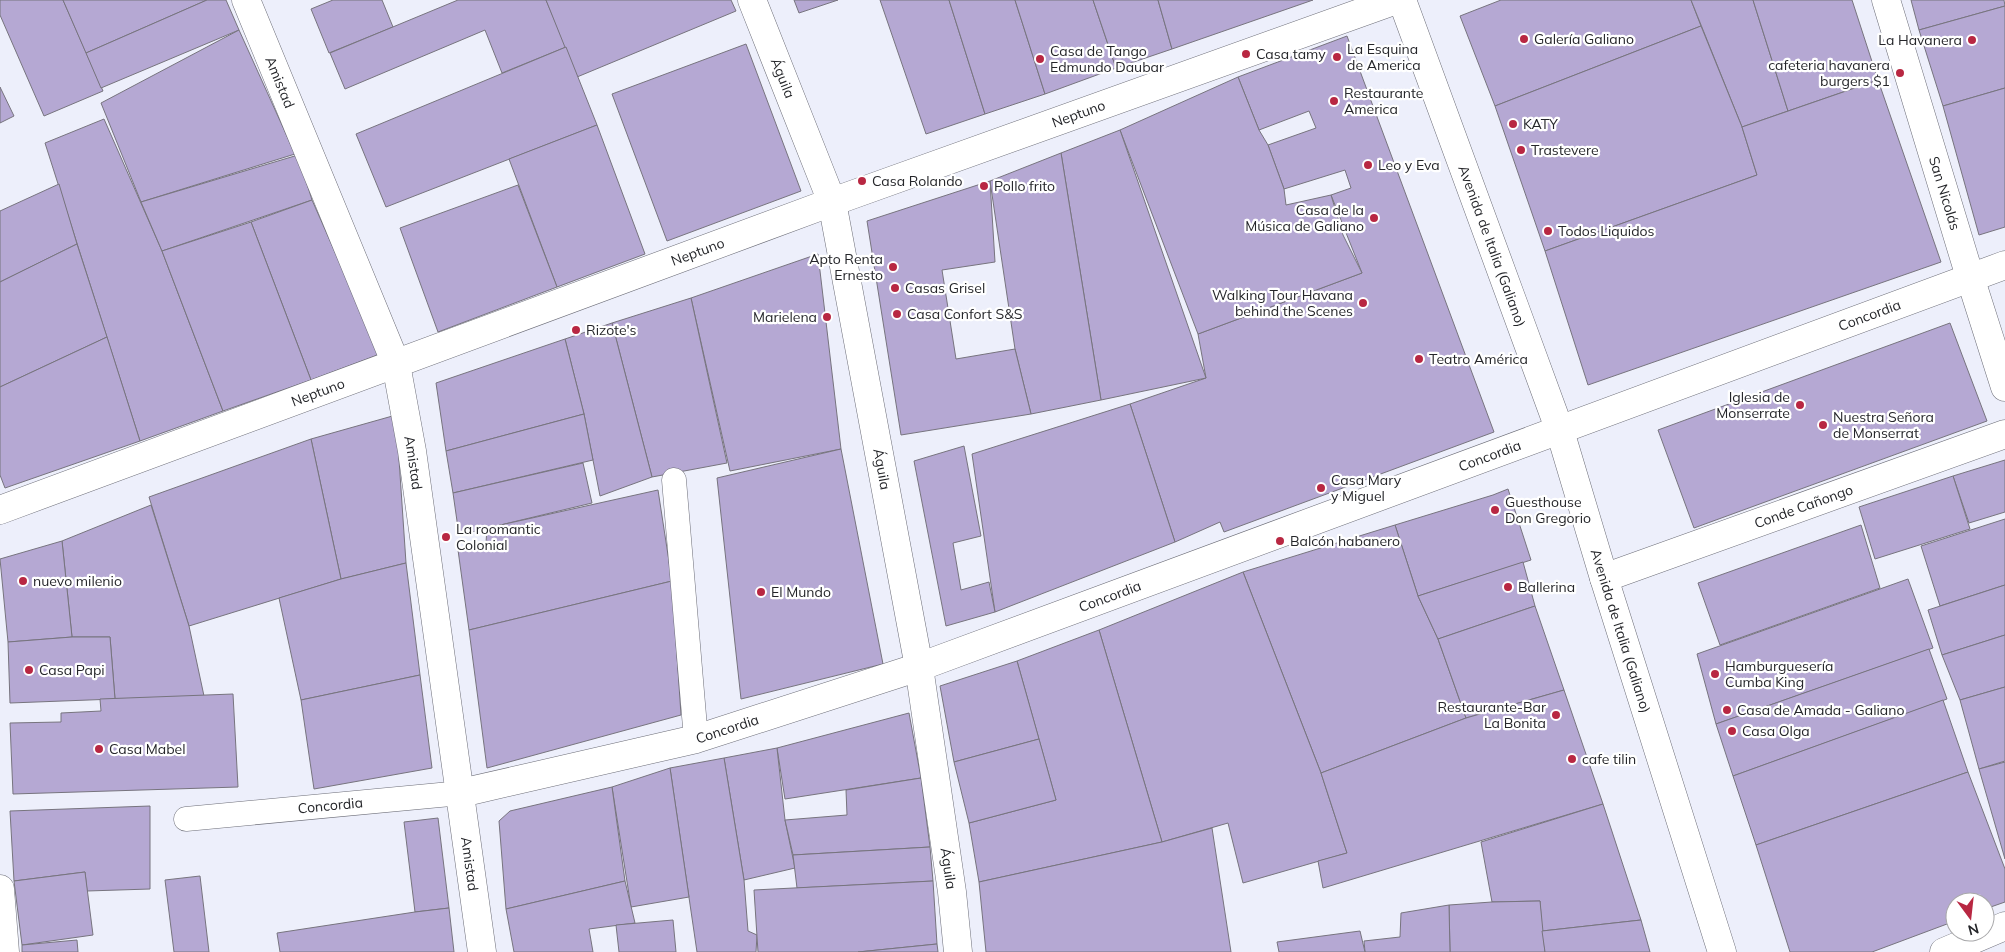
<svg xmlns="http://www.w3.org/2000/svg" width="2005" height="952" font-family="Mulish,sans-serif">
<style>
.building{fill:#b5a8d3;stroke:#77747e}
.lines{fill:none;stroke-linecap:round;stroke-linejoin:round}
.service-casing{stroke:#6d6e78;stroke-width:25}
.minor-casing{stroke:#6d6e78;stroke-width:29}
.tertiary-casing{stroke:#6d6e78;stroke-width:29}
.secondary-casing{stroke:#6d6e78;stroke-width:29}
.service{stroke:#fff;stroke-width:24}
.minor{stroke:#fff;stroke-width:28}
.tertiary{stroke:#fff;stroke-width:28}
.secondary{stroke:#fff;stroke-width:28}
.poi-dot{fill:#b82742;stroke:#fff;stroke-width:2}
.labels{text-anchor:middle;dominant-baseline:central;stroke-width:4.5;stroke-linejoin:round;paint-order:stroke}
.poi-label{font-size:14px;fill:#25262a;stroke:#fff;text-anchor:start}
.street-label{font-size:14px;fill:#25262a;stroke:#fff}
</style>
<rect width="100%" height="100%" fill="#edeffb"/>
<!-- building -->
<g class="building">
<path d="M0 0H63L103 91 44 116 0 15Z"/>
<path d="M63 0H207L86 53Z"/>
<path d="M207 0H226L239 30 101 88 86 53Z"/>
<path d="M333 0H382L393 27 329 53 311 9Z"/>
<path d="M458 0H546L566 47 502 73 485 30 345 89 330 53Z"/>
<path d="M546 0H731L736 11 577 77Z"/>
<path d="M794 0H838L799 13Z"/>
<path d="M880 0H949L985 114 926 134Z"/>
<path d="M949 0H1015L1045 94 985 114Z"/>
<path d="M1015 0H1093L1116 68 1045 94Z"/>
<path d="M1093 0H1158L1172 49 1116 68Z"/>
<path d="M1158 0H1313L1172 49Z"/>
<path d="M1501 0H1691L1701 26 1495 106 1460 16Z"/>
<path d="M1691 0H1753L1788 111 1742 127Z"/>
<path d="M1753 0H1852L1878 80 1788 111Z"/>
<path d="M1911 0H2004L2005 6 1919 30Z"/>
<path d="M2005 6V88L1943 106 1919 30Z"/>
<path d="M1701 26 1742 127 1757 175 1545 251 1495 106Z"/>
<path d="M239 30 295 154 141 202 101 103Z"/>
<path d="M1347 36 1494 432 1224 532 1220 522 1175 542 1130 404 1206 378 1198 334 1362 273 1331 195 1351 188 1345 170 1284 189 1268 145 1316 128 1309 111 1259 130 1238 77Z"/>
<path d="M746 44 801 191 667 241 612 94Z"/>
<path d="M566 47 597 125 386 207 356 134Z"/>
<path d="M1238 77 1259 130 1268 145 1284 189 1286 205 1331 195 1343 235 1362 273 1198 334 1120 130Z"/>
<path d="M1878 80 1941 262 1588 385 1545 251 1757 175 1742 127Z"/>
<path d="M0 87 14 116 0 123Z"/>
<path d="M2005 88V227L1979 235 1943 106Z"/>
<path d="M104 119 162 251 223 411 140 441 45 143Z"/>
<path d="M597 125 645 254 557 287 509 159Z"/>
<path d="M1120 130 1206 378 1101 400 1061 153Z"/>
<path d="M1061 153 1101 400 1031 414 1015 349 990 181Z"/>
<path d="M298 155 312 200 162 251 141 202Z"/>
<path d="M990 181 995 262 942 270 956 359 1015 349 1031 414 901 435 867 221Z"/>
<path d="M59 184 77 244 0 282V211Z"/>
<path d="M518 185 557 287 438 332 400 228Z"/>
<path d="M312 200 380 354 311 380 251 222Z"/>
<path d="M251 222 311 380 223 411 162 251Z"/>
<path d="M77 244 107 337 0 387V282Z"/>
<path d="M818 254 841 449 730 471 691 298Z"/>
<path d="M691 298 727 463 652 477 612 323Z"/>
<path d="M612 323 652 477 600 496 584 414 565 339Z"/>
<path d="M1950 323 1987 421 1694 528 1658 430Z"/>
<path d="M107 337 140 441 5 488 0 475V387Z"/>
<path d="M565 339 584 414 446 451 436 383Z"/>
<path d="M1130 404 1175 542 995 612 972 454Z"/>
<path d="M584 414 593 460 453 493 446 451Z"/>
<path d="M396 415 406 563 341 579 311 439Z"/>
<path d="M311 439 341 579 189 626 149 497Z"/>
<path d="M964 446 981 536 953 543 961 590 989 582 995 612 946 626 914 461Z"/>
<path d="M841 449 883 664 741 699 717 478Z"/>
<path d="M2005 460V512L1969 523 1953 476Z"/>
<path d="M583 463 592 503 459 535 453 493Z"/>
<path d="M1953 476 1970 529 1875 559 1859 507Z"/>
<path d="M1508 489 1531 560 1418 596 1395 525 1493 495Z"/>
<path d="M658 490 672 581 469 630 458 550 486 543 487 528Z"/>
<path d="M151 505 189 626 204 696 115 699 110 637H72L62 541Z"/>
<path d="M2005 519V585L1940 606 1921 546Z"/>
<path d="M1395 525 1418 596 1438 639 1466 718 1321 773 1243 572Z"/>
<path d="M1861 525 1880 588 1720 645 1698 583Z"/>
<path d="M62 541 72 637 8 642 0 559Z"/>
<path d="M1523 562 1535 606 1438 639 1418 596Z"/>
<path d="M406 563 420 675 301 700 279 598 341 579Z"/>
<path d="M1243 572 1321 773 1347 853 1243 883 1228 823 1162 842 1099 630Z"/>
<path d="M1908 579 1933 648 1716 724 1697 654Z"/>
<path d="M672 581 681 715 487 768 469 630Z"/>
<path d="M2005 585V635L1942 655 1928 610Z"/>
<path d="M1535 606 1564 690 1466 718 1438 639Z"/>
<path d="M1099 630 1162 842 979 882 969 823 1056 800 1017 661Z"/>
<path d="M2005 635V687L1960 700 1942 655Z"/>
<path d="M72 637H110L115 699 10 703 8 642Z"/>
<path d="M1929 649 1947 699 1733 776 1716 724Z"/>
<path d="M1017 661 1039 739 954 762 940 686Z"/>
<path d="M420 675 432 768 314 789 301 700Z"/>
<path d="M2005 687V761L1979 769 1960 700Z"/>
<path d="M1564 690 1603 804 1323 888 1318 861 1347 853 1321 773 1466 718Z"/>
<path d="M233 694 238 787 13 794 10 723 61 722V713L101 711 100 699Z"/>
<path d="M1943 700 1968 772 1756 845 1733 776Z"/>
<path d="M909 713 921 778 785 799 777 748Z"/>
<path d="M1039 739 1056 800 969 823 954 762Z"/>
<path d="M777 748 785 820 795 868 744 880 724 758Z"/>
<path d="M724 758 744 880 748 931 757 935 756 952H697L670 768Z"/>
<path d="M2005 762V859L1979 769Z"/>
<path d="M670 768 689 897 631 907 612 787Z"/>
<path d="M1968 772 2005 869V902L1985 909V902H1955V921L1872 952H1790L1756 845Z"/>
<path d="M921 778 930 847 793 855 785 820 847 815 846 790Z"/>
<path d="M612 787 625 881 506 909 499 821 510 811Z"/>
<path d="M1603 804 1641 920 1542 931 1540 901 1492 902 1481 842Z"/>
<path d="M150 806V889L87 891 85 872 14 881 10 811Z"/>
<path d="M438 818 449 908 415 912 404 822Z"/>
<path d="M1212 828 1231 952H986L979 882 1162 842Z"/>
<path d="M930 847 933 881 797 888 793 855Z"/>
<path d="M85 872 93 935 22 945 14 881Z"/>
<path d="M200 876 209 952H174L165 880Z"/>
<path d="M625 881 635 923 589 929 593 952H514L506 909Z"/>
<path d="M933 881 937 944 858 952H758L754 890Z"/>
<path d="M1540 901 1545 952H1450L1449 905 1492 902Z"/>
<path d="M1449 905 1450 952H1365L1364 941 1400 937 1401 913Z"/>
<path d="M449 908 454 952H280L277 933 415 912Z"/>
<path d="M673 920 676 952H619L616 925Z"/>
<path d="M1641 920 1650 952H1545L1542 931Z"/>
<path d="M1360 931 1365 952H1279L1277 942Z"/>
<path d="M77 940 78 952H22V945Z"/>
<path d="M937 944 938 952H858Z"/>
</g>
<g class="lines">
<defs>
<g id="service">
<path d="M674 480 696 739"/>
<path id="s1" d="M186 819 461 793"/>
</g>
<g id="minor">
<path id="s2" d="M246 0 396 364 412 451 482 952"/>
<path id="s3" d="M752 0 832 202 919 667 952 892 958 952"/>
<path id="s4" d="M1886 0 1970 277 2005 387"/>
<path id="s5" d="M1604 578 2005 434"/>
<path id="s6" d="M461 793 696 739 919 667 2005 265"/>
<path d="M0 889 5 952"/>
<path d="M1944 952 2005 926"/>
</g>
<g id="tertiary">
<path id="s7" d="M0 510 832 202 1396 0"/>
</g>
<g id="secondary">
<path id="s8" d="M1402 0 1560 431 1604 578 1722 952"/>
</g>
</defs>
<!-- service casing -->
<use href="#service" class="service-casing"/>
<!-- minor casing -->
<use href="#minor" class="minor-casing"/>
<!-- tertiary casing -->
<use href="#tertiary" class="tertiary-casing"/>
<!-- secondary casing -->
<use href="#secondary" class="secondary-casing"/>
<!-- service -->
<use href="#service" class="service"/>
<!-- minor -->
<use href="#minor" class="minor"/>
<!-- tertiary -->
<use href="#tertiary" class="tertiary"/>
<!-- secondary -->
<use href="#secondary" class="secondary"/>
</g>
<!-- markers -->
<g class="poi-dot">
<circle cx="1524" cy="39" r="5"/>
<circle cx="1972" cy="40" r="5"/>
<circle cx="1246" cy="54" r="5"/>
<circle cx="1337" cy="57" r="5"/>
<circle cx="1040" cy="59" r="5"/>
<circle cx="1900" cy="73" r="5"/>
<circle cx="1334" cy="101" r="5"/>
<circle cx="1513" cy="124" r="5"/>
<circle cx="1521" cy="150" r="5"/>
<circle cx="1368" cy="165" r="5"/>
<circle cx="862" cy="181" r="5"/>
<circle cx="984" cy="186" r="5"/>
<circle cx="1374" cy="218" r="5"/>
<circle cx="1548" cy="231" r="5"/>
<circle cx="893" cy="267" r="5"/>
<circle cx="895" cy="288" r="5"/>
<circle cx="1363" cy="303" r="5"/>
<circle cx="897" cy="314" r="5"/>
<circle cx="827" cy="317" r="5"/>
<circle cx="576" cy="330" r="5"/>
<circle cx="1419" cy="359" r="5"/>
<circle cx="1800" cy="405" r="5"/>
<circle cx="1823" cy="425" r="5"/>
<circle cx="1321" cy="488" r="5"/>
<circle cx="1495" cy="510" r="5"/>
<circle cx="446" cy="537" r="5"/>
<circle cx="1280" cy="541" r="5"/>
<circle cx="23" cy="581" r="5"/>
<circle cx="1508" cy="587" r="5"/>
<circle cx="761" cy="592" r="5"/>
<circle cx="29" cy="670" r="5"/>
<circle cx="1715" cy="674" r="5"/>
<circle cx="1727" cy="710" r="5"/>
<circle cx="1556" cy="715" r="5"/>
<circle cx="1732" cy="731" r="5"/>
<circle cx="99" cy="749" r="5"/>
<circle cx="1572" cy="759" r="5"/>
</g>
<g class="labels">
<!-- poi labels -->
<g class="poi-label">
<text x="1534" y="39">Galería Galiano</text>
<text x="1962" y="40" text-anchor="end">La Havanera</text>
<text x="1347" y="49">La Esquina<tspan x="1347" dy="16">de America</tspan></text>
<text x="1050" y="51">Casa de Tango<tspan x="1050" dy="16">Edmundo Daubar</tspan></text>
<text x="1256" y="54">Casa tamy</text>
<text x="1890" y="65" text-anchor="end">cafeteria havanera<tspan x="1890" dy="16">burgers $1</tspan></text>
<text x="1344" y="93">Restaurante<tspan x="1344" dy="16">America</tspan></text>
<text x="1523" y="124">KATY</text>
<text x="1531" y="150">Trastevere</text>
<text x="1378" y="165">Leo y Eva</text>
<text x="872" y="181">Casa Rolando</text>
<text x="994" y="186">Pollo frito</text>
<text x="1364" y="210" text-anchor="end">Casa de la<tspan x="1364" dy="16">Música de Galiano</tspan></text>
<text x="1558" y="231">Todos Liquidos</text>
<text x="883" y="259" text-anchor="end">Apto Renta<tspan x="883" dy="16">Ernesto</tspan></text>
<text x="905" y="288">Casas Grisel</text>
<text x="1353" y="295" text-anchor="end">Walking Tour Havana<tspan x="1353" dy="16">behind the Scenes</tspan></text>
<text x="907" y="314">Casa Confort S&amp;S</text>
<text x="817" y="317" text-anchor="end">Marielena</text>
<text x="586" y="330">Rizote's</text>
<text x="1429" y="359">Teatro América</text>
<text x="1790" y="397" text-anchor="end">Iglesia de<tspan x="1790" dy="16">Monserrate</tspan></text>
<text x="1833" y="417">Nuestra Señora<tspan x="1833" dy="16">de Monserrat</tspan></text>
<text x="1331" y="480">Casa Mary<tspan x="1331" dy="16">y Miguel</tspan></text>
<text x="1505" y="502">Guesthouse<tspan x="1505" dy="16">Don Gregorio</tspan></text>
<text x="456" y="529">La roomantic<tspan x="456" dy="16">Colonial</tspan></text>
<text x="1290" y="541">Balcón habanero</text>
<text x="33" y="581">nuevo milenio</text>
<text x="1518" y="587">Ballerina</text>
<text x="771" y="592">El Mundo</text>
<text x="1725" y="666">Hamburguesería<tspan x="1725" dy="16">Cumba King</tspan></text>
<text x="39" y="670">Casa Papi</text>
<text x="1546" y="707" text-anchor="end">Restaurante-Bar<tspan x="1546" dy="16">La Bonita</tspan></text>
<text x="1737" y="710">Casa de Amada - Galiano</text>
<text x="1742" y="731">Casa Olga</text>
<text x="109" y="749">Casa Mabel</text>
<text x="1582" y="759">cafe tilin</text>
</g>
<!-- street labels -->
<g class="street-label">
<text stroke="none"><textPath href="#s3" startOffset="84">Águila</textPath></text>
<text stroke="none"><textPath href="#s2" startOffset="89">Amistad</textPath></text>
<text stroke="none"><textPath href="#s7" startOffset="1149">Neptuno</textPath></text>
<text stroke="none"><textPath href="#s4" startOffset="202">San Nicolás</textPath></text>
<text stroke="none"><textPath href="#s8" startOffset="262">Avenida de Italia (Galiano)</textPath></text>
<text stroke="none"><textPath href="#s7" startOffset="744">Neptuno</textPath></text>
<text stroke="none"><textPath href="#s6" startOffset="1489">Concordia</textPath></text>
<text stroke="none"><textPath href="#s7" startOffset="339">Neptuno</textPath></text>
<text stroke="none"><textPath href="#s6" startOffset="1084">Concordia</textPath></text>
<text stroke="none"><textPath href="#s2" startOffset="494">Amistad</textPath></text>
<text stroke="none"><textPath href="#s3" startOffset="489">Águila</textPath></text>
<text stroke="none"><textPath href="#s5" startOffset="212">Conde Cañongo</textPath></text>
<text stroke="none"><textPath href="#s6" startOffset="679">Concordia</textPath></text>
<text stroke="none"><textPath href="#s8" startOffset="668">Avenida de Italia (Galiano)</textPath></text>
<text stroke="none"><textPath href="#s6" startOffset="274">Concordia</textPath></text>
<text stroke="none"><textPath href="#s1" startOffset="145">Concordia</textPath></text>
<text stroke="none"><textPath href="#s2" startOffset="899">Amistad</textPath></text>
<text stroke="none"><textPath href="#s3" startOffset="894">Águila</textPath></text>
</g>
</g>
<!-- north arrow -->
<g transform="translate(1970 917) rotate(165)"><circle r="24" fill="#ffffff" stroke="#a8a8aa"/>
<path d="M0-4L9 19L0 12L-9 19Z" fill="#b82742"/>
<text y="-8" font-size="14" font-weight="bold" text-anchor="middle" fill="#25262a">N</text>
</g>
</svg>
